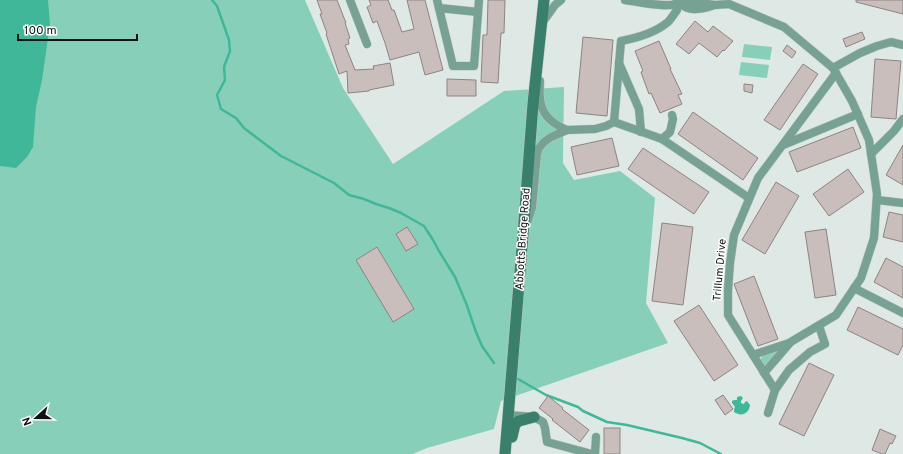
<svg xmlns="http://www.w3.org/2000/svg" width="903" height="454" font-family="Overpass,sans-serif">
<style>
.green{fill:#87cfb9}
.water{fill:#41b79a}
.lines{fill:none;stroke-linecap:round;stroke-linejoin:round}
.stream{stroke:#41b79a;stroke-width:2.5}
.building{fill:#c9bebc;stroke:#8e8381}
.minor-casing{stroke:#bdc7c3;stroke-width:9}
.secondary-casing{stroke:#bdc7c3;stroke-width:12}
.minor{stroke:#76a193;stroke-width:8}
.secondary{stroke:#397f6c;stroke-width:11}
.labels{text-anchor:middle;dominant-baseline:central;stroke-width:3;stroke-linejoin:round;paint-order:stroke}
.street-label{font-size:11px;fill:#0f1211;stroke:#fff}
</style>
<rect width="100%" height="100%" fill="#dee9e5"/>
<!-- green -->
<g class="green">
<path d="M0 0H305L343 88 393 164 504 91 564 87 563 163 574 180 620 171 655 198 646 303 668 343 501 401 494 429 427 448 413 454H0Z"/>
<path d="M744 44 772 47 770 60 742 57Z"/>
<path d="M741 62 769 65 767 78 739 75Z"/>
<path d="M782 347 766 366 764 365 760 361 762 356Z"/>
</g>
<!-- water -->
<g class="water">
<path d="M0 0H48L50 24 42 80 36 107 33 147 27 157 16 168 0 166Z"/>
<path d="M741 396 743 398 741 401V403L744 404 745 402 747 401 750 405C749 414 741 417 734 412 734 405 737 409 732 403V401L734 400H737V397Z"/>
</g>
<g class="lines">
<!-- stream -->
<g class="stream">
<path d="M212 0 217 6 229 40 230 51 224 67 225 80 217 95 221 109 236 118 244 128 281 156 334 183 349 195 364 199 376 204 389 208 401 213 424 226 433 240 439 251 455 277 466 303 476 332 482 346 494 363"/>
<path d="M518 379 546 395 578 407 583 411 607 422 627 425 682 438 700 443 721 454"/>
</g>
</g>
<!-- building -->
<g class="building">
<path d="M317 0H337L346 23H345L350 38 348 39 349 44 345 45 355 70 374 69 373 66 390 63 394 85 369 90V91L348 93 347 71 339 74 326 34 327 33 320 14H322Z"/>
<path d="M369 0H388L392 10H394L402 32 414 29 407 0H425L443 70 425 75 419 52 390 60 385 43 377 21 373 23 367 7 371 5Z"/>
<path d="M488 0H505L504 33H501L498 83 481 82 483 35H487Z"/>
<path d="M856 0H903V14L856 2Z"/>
<path d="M695 21 708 32 713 26 733 41 724 51 723 50 717 57 699 43 689 54 676 44Z"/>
<path d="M862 32 865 39 846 47 843 39Z"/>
<path d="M583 37 613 40 607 116 576 113Z"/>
<path d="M659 41 671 69H670L682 94 678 95 682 104 660 113 651 93 649 94 646 86 641 72 643 71 635 51Z"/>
<path d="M787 45 796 52 792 58 783 51Z"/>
<path d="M875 59 901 61 896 119 871 117Z"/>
<path d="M803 64 818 74 780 130 764 120Z"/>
<path d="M447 79 476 80V96H447Z"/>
<path d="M744 84 753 85 752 93 744 91Z"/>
<path d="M693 112 758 158 743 180 678 134Z"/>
<path d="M853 127 861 148 797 172 789 152Z"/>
<path d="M612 138 619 166 577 175 571 147Z"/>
<path d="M903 145V185L886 175Z"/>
<path d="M643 148 709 192 694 214 628 169Z"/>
<path d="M848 169 864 192 829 216 813 194Z"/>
<path d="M776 182 799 196 765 254 742 240Z"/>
<path d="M889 212 903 215V242L883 237Z"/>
<path d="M662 223 693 227 683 305 652 301Z"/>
<path d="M407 227 418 244 406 251 396 234Z"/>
<path d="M826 229 836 295 815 298 805 232Z"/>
<path d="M377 247 414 309 393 322 356 260Z"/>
<path d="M886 258 903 267V298L874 282Z"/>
<path d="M754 276 778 339 758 346 734 284Z"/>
<path d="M699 305 738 365 714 381 674 321Z"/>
<path d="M858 307 903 329V345L898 355 847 330Z"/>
<path d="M809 363 834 375 804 436 779 424Z"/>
<path d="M723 395 733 409 725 415 715 400Z"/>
<path d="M548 396 563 408 562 409 589 430 580 442 552 420 553 419 539 408Z"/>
<rect x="604" y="428" width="16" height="26"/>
<path d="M880 429 896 436 892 444 890 443 885 454H882L872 450Z"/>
</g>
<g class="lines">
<defs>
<g id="minor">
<path d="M350 0 367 44"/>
<path d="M437 0 453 66H474L479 0"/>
<path d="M625 0C638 2 674 10 684 1L715 5 729 4 784 27 833 68 852 101 869 140 877 194 874 238 861 278 836 315 789 343 753 355"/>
<path d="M681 4C689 12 702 9 712 6"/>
<path d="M439 8 478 12"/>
<path d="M542 23 555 5 561 0"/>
<path d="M619 63 639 109 641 132"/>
<path d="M833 68 860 53 877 46 891 42 903 45"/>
<path d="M540 81C540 87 539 92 540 98 541 114 552 124 567 130"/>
<path d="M614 122 662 139 749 198"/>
<path d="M662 139 670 132 673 119 672 115"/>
<path d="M783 145 858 114"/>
<path d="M871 154 894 131 903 119"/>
<path d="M877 200 903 203"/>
<path d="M527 223 532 208 537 154 539 148 544 142 551 137 567 130 595 129 606 126 614 122 621 41C637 38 655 33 668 22 671 19 674 14 677 10L676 4 677 0"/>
<path d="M854 288 903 313"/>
<path d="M764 373 789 344"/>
<path d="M775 390 789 370 810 352 825 344 819 326"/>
<path d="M768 413 775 390 728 315V290L730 263 734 235 758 178 836 73"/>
<path d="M508 415 534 417 543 422 545 428 547 442 592 454"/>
<path d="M595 454 596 437"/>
</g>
<g id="secondary">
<path d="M512 437 515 424 519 421 534 417"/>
<path d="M505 454 523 235 533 104 544 0"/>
</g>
</defs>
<!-- minor casing -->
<use href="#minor" class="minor-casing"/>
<!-- secondary casing -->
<use href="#secondary" class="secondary-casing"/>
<!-- minor -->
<use href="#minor" class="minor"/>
<!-- secondary -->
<use href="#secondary" class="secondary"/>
</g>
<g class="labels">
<!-- street labels -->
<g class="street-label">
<text transform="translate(523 239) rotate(-86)">Abbotts Bridge Road</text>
<text transform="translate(720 270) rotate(-85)">Trillum Drive</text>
</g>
</g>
<!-- north arrow -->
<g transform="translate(36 418) rotate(249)" stroke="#ffffff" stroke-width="3" paint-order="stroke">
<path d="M0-3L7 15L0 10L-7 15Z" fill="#0f1211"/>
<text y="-6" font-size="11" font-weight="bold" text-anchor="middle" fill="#0f1211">N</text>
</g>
<!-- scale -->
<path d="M18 34v6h119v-6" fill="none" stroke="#0f1211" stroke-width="2"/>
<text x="24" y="34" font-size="12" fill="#0f1211" stroke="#ffffff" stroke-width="3" paint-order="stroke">100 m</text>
</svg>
